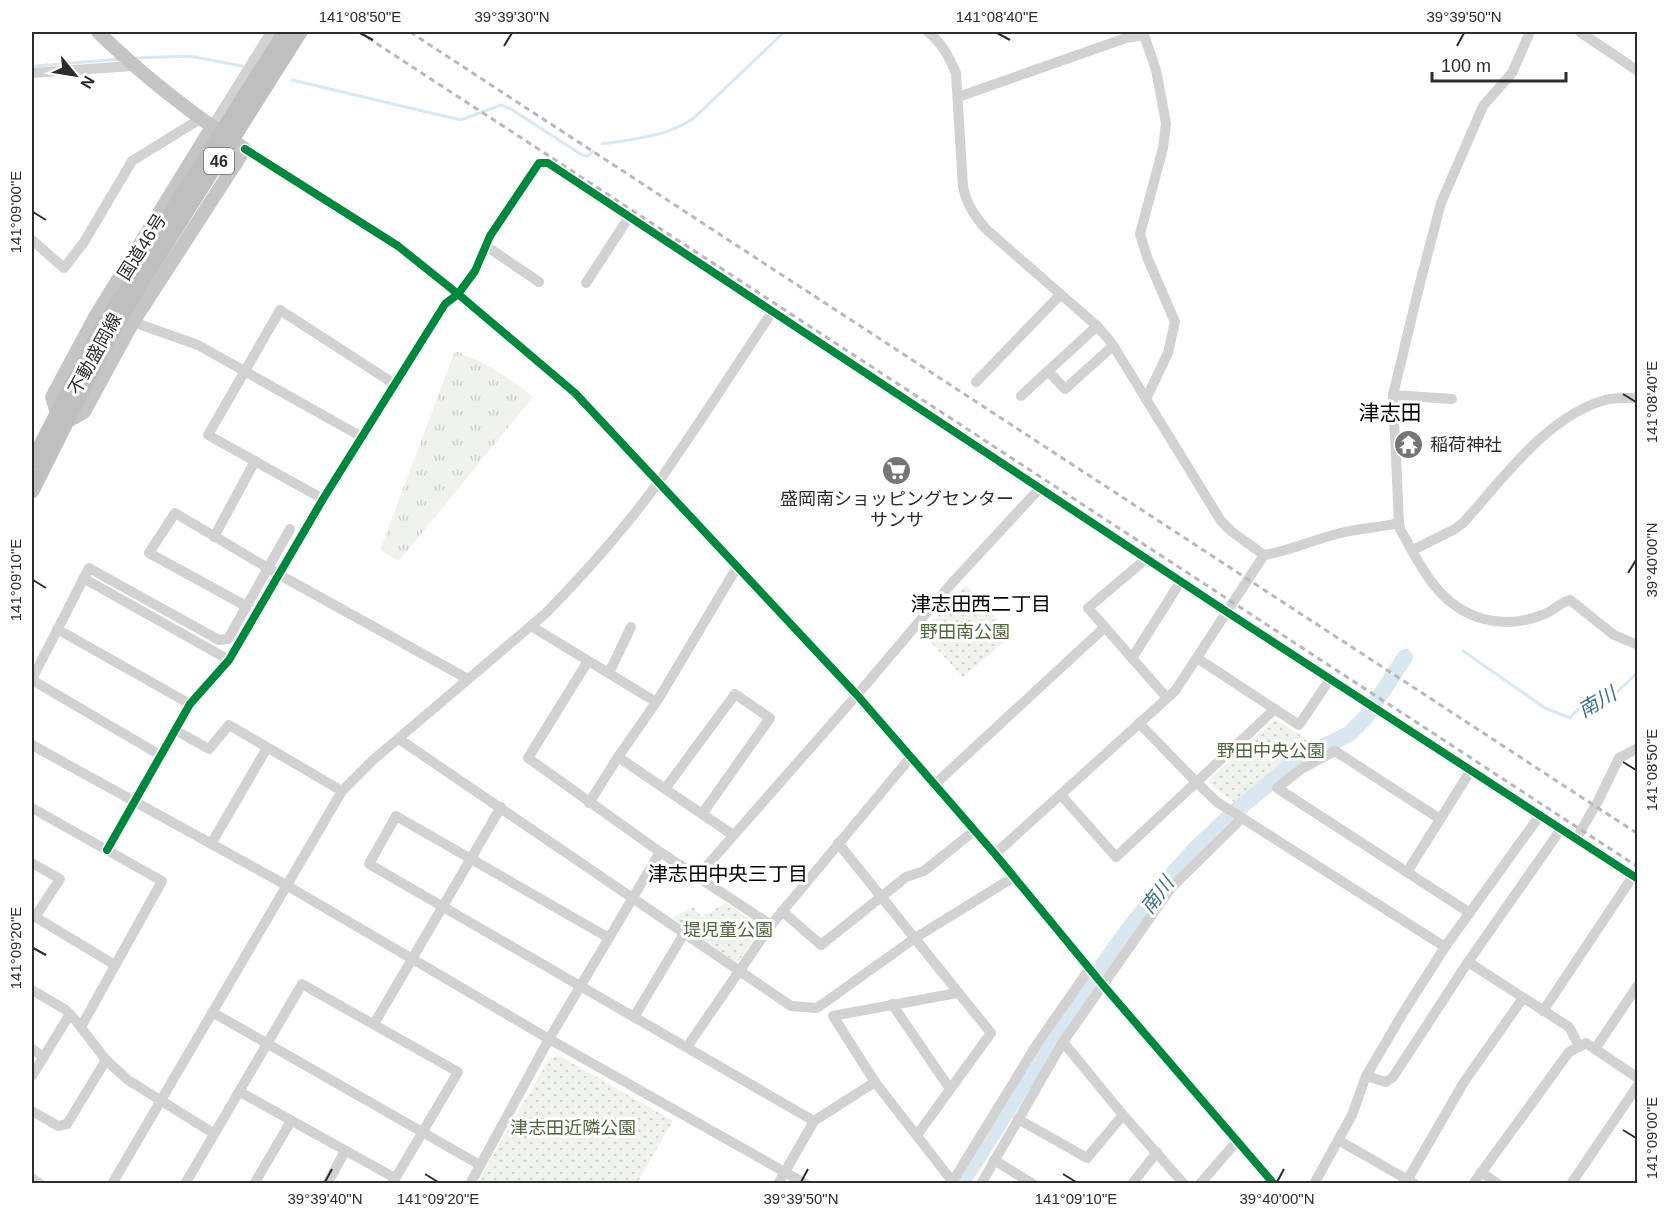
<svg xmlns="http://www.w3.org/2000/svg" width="1669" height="1215" font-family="Helvetica,'Noto Sans JP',sans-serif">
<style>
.grass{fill:url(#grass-tufts)}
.park{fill:url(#park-dots)}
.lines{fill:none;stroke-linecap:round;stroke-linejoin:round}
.stream{stroke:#d8e7f0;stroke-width:3}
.river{stroke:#d8e7f0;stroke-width:16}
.minor{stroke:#d2d2d2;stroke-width:10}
.major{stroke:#c5c5c5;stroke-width:14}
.highway{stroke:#bfbfbf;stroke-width:15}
.rail{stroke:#b9b9b9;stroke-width:3;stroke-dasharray:6 4.5;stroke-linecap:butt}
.highway-bridge{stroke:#bfbfbf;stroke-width:15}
.cycleway-casing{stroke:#fff;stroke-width:11}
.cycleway{stroke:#00873e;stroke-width:8}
.ticks{fill:none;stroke:#2d2d2d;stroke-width:2}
.labels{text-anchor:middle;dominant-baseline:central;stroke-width:6;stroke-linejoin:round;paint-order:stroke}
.shield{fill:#fff;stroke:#6c6c6c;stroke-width:1.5}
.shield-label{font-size:16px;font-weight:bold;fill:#2d2d2d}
.street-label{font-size:18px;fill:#2d2d2d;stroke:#fff}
.poi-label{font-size:18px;fill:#2d2d2d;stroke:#fff;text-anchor:start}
.park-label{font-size:18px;fill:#51663c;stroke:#fff}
.neighbourhood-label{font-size:20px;fill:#000;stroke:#fff}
.water-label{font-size:20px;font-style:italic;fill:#3e6f8b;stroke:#fff}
.quarter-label{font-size:21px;fill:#000;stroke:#fff}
.neatline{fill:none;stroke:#2d2d2d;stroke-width:2}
.ticks-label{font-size:15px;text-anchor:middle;fill:#2d2d2d}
</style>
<defs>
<pattern id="grass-tufts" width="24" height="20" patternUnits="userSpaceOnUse" patternTransform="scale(1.5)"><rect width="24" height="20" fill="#f0f3eb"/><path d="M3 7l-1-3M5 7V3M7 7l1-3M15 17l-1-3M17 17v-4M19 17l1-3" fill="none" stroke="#ced1ca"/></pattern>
<pattern id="park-dots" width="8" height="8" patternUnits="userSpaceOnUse" patternTransform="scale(1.5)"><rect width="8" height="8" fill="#f0f3eb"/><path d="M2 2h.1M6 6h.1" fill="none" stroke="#ced1ca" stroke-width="1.8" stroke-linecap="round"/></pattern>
</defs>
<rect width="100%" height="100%" fill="#fff"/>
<!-- grass -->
<path class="grass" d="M455 351C484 362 509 377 533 397L399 561 380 550Z"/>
<!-- park -->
<g class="park">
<path d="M966 585 1012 635 963 677 922 633Z"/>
<path d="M1275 719 1317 746 1294 758 1238 805 1209 783V780Z"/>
<path d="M726 903 761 926V929L739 961 736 962 672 918 693 907 701 917Z"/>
<path d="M560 1056 673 1121 637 1183H477L549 1059Z"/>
</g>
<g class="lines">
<!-- stream -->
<g class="stream">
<path d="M134 58 189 56 242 66"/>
<path d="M36 66 121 59"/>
<path d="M292 80 461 120 501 105 511 109 582 155 588 156 593 151"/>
<path d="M602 144C633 139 667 137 694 118L784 32"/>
<path d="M1463 651 1545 708 1570 718 1578 709 1611 698 1638 672"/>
</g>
<!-- river -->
<path class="river" d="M961 1184 1055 1035 1121 939 1167 880 1198 846 1232 814 1289 767 1304 756 1349 734 1366 717 1405 657"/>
<!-- minor -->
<g class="minor">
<path d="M928 32C942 43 949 57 956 73L963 187C967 205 975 217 987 230L1097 326 1111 342 1221 521 1231 531 1264 555C1290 551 1312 540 1337 534 1357 528 1378 528 1399 523"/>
<path d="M1143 32 1156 70 1166 123 1163 148 1140 234 1147 257 1175 322 1168 353 1146 399"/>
<path d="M1530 32 1512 73 1483 106 1441 203 1420 283 1393 395 1392 410 1395 434 1399 523 1400 529C1411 548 1420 568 1434 585 1461 619 1501 631 1542 615 1552 612 1559 603 1570 600L1614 635 1638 645"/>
<path d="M1580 32 1638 71"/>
<path d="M32 73 132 66"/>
<path d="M958 97 1126 38 1144 35"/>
<path d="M212 127 271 32"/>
<path d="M245 149 398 246 458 294 575 393 857 695 995 854 1103 985 1274 1184"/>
<path d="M32 240 64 268 84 242 132 161 200 119"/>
<path d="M486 246 539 282"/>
<path d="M586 283 629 217"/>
<path d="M133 322 198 345 362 437"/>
<path d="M1048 371 1097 326"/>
<path d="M976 382 1060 295"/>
<path d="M1393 395 1452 399"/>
<path d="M1021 396 1048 371 1065 389 1113 346"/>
<path d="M323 499 208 435 280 310 396 385"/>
<path d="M214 537 255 461"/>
<path d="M1413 550 1455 529 1463 523C1502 480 1547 416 1605 400 1615 397 1627 398 1638 398"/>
<path d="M1147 558 1088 608 1167 698"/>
<path d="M83 578 229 660"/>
<path d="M246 606 149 553 175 513 278 574 468 679"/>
<path d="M531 626 656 702"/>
<path d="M57 629 190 704"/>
<path d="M1132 658 1181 581"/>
<path d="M1197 658 1299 725 1330 679"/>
<path d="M588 661 528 758 660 852 771 925"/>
<path d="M609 673 631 627"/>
<path d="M32 679 89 568 219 640 228 639 290 529"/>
<path d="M32 680 160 755"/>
<path d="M1139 723 1196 782 1217 802 1445 947"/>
<path d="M175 730 209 749 229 725 342 791"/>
<path d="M399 739 791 1006 817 1008 915 938 1014 877"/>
<path d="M32 745 286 885 549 1039 806 1184"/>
<path d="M618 757 733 835"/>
<path d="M934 785 1105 627"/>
<path d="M665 789 735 694 770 718 702 814"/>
<path d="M1061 795 1116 857 1275 709"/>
<path d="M589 803 618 757 659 698 737 567"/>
<path d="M32 808 162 881 81 1027"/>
<path d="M1440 819 1335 751 1301 769 1277 788 1470 913"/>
<path d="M1576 839 1598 801 1619 758 1638 748"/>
<path d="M838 843 991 1033 917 1135"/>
<path d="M211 844 267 748"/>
<path d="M107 850 190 704 229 660 323 499 445 304 458 294 475 271 490 236 539 163H548L1227 612 1638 879"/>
<path d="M995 854 1175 691 1264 555"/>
<path d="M32 863 60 879 35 917"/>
<path d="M1407 872 1471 770"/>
<path d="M697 877 857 695 952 583 1040 488"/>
<path d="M782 911 821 945 906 877 924 871 974 831"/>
<path d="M32 915 115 965"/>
<path d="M609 938 396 816 369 864 814 1121"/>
<path d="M1468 962 1569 1027 1579 1046"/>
<path d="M32 990 66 1010 76 1021 106 1060 128 1080 213 1133"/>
<path d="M892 1004 950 1089"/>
<path d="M1543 1011 1633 876"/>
<path d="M212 1012 480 1165"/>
<path d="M634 1017 685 932"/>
<path d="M374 1024 501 807"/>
<path d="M687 1047 771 925 910 758"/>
<path d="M32 1049 44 1057"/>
<path d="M1595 1049 1638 985"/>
<path d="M32 1076 70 1014"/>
<path d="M1366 1076 1386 1082 1393 1077 1468 962 1561 829"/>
<path d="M240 1092 395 1178"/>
<path d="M32 1111 58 1126 67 1124 106 1060"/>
<path d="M1018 1119 1087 1158 1123 1115"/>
<path d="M1338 1140 1415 1184"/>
<path d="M994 1160 1033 1184"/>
<path d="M1481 1172 1498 1184"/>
<path d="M1409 1177 1464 1082 1523 998"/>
<path d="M32 1178 40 1184"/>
<path d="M952 1181 875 1082 833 1016 957 993"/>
<path d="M112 1184 342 791 373 760 546 613C587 571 626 527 660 480 698 425 735 368 772 312"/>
<path d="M185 1184 302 984 458 1072 392 1184"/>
<path d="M254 1184 291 1121"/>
<path d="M327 1184 345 1151"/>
<path d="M470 1184 549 1039 660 852"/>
<path d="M778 1184 814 1121 875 1082"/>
<path d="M951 1184 1037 1044 1090 968"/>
<path d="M981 1184 1063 1042"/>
<path d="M1132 1184 1157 1152"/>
<path d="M1184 1184 1123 1115 1063 1042 1171 888 1242 818"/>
<path d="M1200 1184 1237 1141"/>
<path d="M1314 1184 1352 1115 1366 1076 1403 1013 1445 947 1540 815"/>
<path d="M1473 1184 1569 1052 1586 1043 1638 1078"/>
<path d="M1571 1184 1638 1085"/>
</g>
<!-- major -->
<g class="major">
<path d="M57 413 52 397 95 317 212 127"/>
<path d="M66 422 84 412 133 322 245 149C192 114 143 76 98 32"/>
</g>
<!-- highway -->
<g class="highway">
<path d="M32 462 98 335 122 296"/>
<path d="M32 491 106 343 137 290"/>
</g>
<!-- rail -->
<g class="rail">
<path d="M359 32 1638 867"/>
<path d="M410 32 1638 834"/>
</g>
<!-- highway-bridge -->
<g class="highway-bridge">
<path d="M128 286 165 222 285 32"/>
<path d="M137 290 300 32"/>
</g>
<defs>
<g id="cycleway">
<path d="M245 149 398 246 458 294 575 393 857 695 995 854 1103 985 1274 1184"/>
<path d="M107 850 190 704 229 660 323 499 445 304 458 294 475 271 490 236 539 163H548L1227 612 1638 879"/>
</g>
</defs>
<!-- cycleway casing -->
<use href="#cycleway" class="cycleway-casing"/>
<!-- cycleway -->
<use href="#cycleway" class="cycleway"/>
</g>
<!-- ticks -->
<path class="ticks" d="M360 33 373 40M997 33 1010 40M504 46 512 33M1457 46 1464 33M33 212 46 220M1623 394 1636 402M1628 573 1636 560M33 580 46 588M1623 762 1636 770M33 948 46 955M1623 1130 1636 1138M425 1174 438 1182M1063 1174 1076 1182M325 1182 332 1169M801 1182 808 1169M1277 1182 1284 1169"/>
<!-- icons -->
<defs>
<symbol id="temple-disc" viewBox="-11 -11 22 22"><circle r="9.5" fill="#767676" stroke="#fff"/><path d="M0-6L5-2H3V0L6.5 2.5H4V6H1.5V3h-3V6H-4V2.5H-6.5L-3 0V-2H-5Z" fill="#fff"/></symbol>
<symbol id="supermarket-disc" viewBox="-11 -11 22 22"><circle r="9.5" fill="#767676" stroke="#fff"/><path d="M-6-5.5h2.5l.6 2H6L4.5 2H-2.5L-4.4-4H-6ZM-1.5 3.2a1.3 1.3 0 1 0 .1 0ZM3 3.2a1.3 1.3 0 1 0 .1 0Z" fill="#fff"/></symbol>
</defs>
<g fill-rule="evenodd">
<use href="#temple-disc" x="1392" y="428" width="33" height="33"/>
<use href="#supermarket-disc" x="880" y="454" width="33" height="33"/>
</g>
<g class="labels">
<!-- shield labels -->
<rect class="shield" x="204" y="148" width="30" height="26" rx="4.5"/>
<g class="shield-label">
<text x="219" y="161">46</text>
</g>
<!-- street labels -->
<g class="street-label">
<text transform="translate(142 247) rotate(-58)">国道46号</text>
<text transform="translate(95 354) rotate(-61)">不動盛岡線</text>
</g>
<!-- poi labels -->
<g class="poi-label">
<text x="1430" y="445">稲荷神社</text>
<text x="897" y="499" text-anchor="middle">盛岡南ショッピングセンター<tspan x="897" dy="21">サンサ</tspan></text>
</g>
<!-- park labels -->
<g class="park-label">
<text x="965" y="632">野田南公園</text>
<text x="1271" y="751">野田中央公園</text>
<text x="728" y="930">堤児童公園</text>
<text x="573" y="1128">津志田近隣公園</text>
</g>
<!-- neighbourhood labels -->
<g class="neighbourhood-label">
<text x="981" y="604">津志田西二丁目</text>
<text x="728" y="874">津志田中央三丁目</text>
</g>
<!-- water labels -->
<g class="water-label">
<text transform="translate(1597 702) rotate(-30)">南川</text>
<text transform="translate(1157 895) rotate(-53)">南川</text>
</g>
<!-- quarter labels -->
<g class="quarter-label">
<text x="1390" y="412">津志田</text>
</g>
</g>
<!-- border -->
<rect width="1669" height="1215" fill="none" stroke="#ffffff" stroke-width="66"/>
<!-- north arrow -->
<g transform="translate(75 75) rotate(120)" stroke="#ffffff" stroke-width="4.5" paint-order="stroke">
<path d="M0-4.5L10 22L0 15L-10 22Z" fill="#2d2d2d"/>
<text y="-9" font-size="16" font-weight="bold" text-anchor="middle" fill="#2d2d2d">N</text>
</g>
<!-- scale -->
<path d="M1432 72v9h134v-9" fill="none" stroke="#2d2d2d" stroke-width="3"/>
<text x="1441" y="72" font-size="18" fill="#2d2d2d" stroke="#ffffff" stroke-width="4.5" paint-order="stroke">100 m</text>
<rect x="33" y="33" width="1603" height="1149" class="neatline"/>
<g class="ticks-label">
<text x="360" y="22">141°08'50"E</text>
<text x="512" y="22">39°39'30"N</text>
<text x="997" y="22">141°08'40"E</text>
<text x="1464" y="22">39°39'50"N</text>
<text transform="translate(16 212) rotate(-90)" y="5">141°09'00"E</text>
<text transform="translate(1652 402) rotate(-90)" y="5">141°08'40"E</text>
<text transform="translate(1652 560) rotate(-90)" y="5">39°40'00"N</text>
<text transform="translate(16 580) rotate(-90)" y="5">141°09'10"E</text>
<text transform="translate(1652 770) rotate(-90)" y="5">141°08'50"E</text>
<text transform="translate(16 948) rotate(-90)" y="5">141°09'20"E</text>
<text transform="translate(1652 1138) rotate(-90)" y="5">141°09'00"E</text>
<text x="325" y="1204">39°39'40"N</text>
<text x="438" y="1204">141°09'20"E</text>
<text x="801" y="1204">39°39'50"N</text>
<text x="1076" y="1204">141°09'10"E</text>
<text x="1277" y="1204">39°40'00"N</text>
</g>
</svg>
